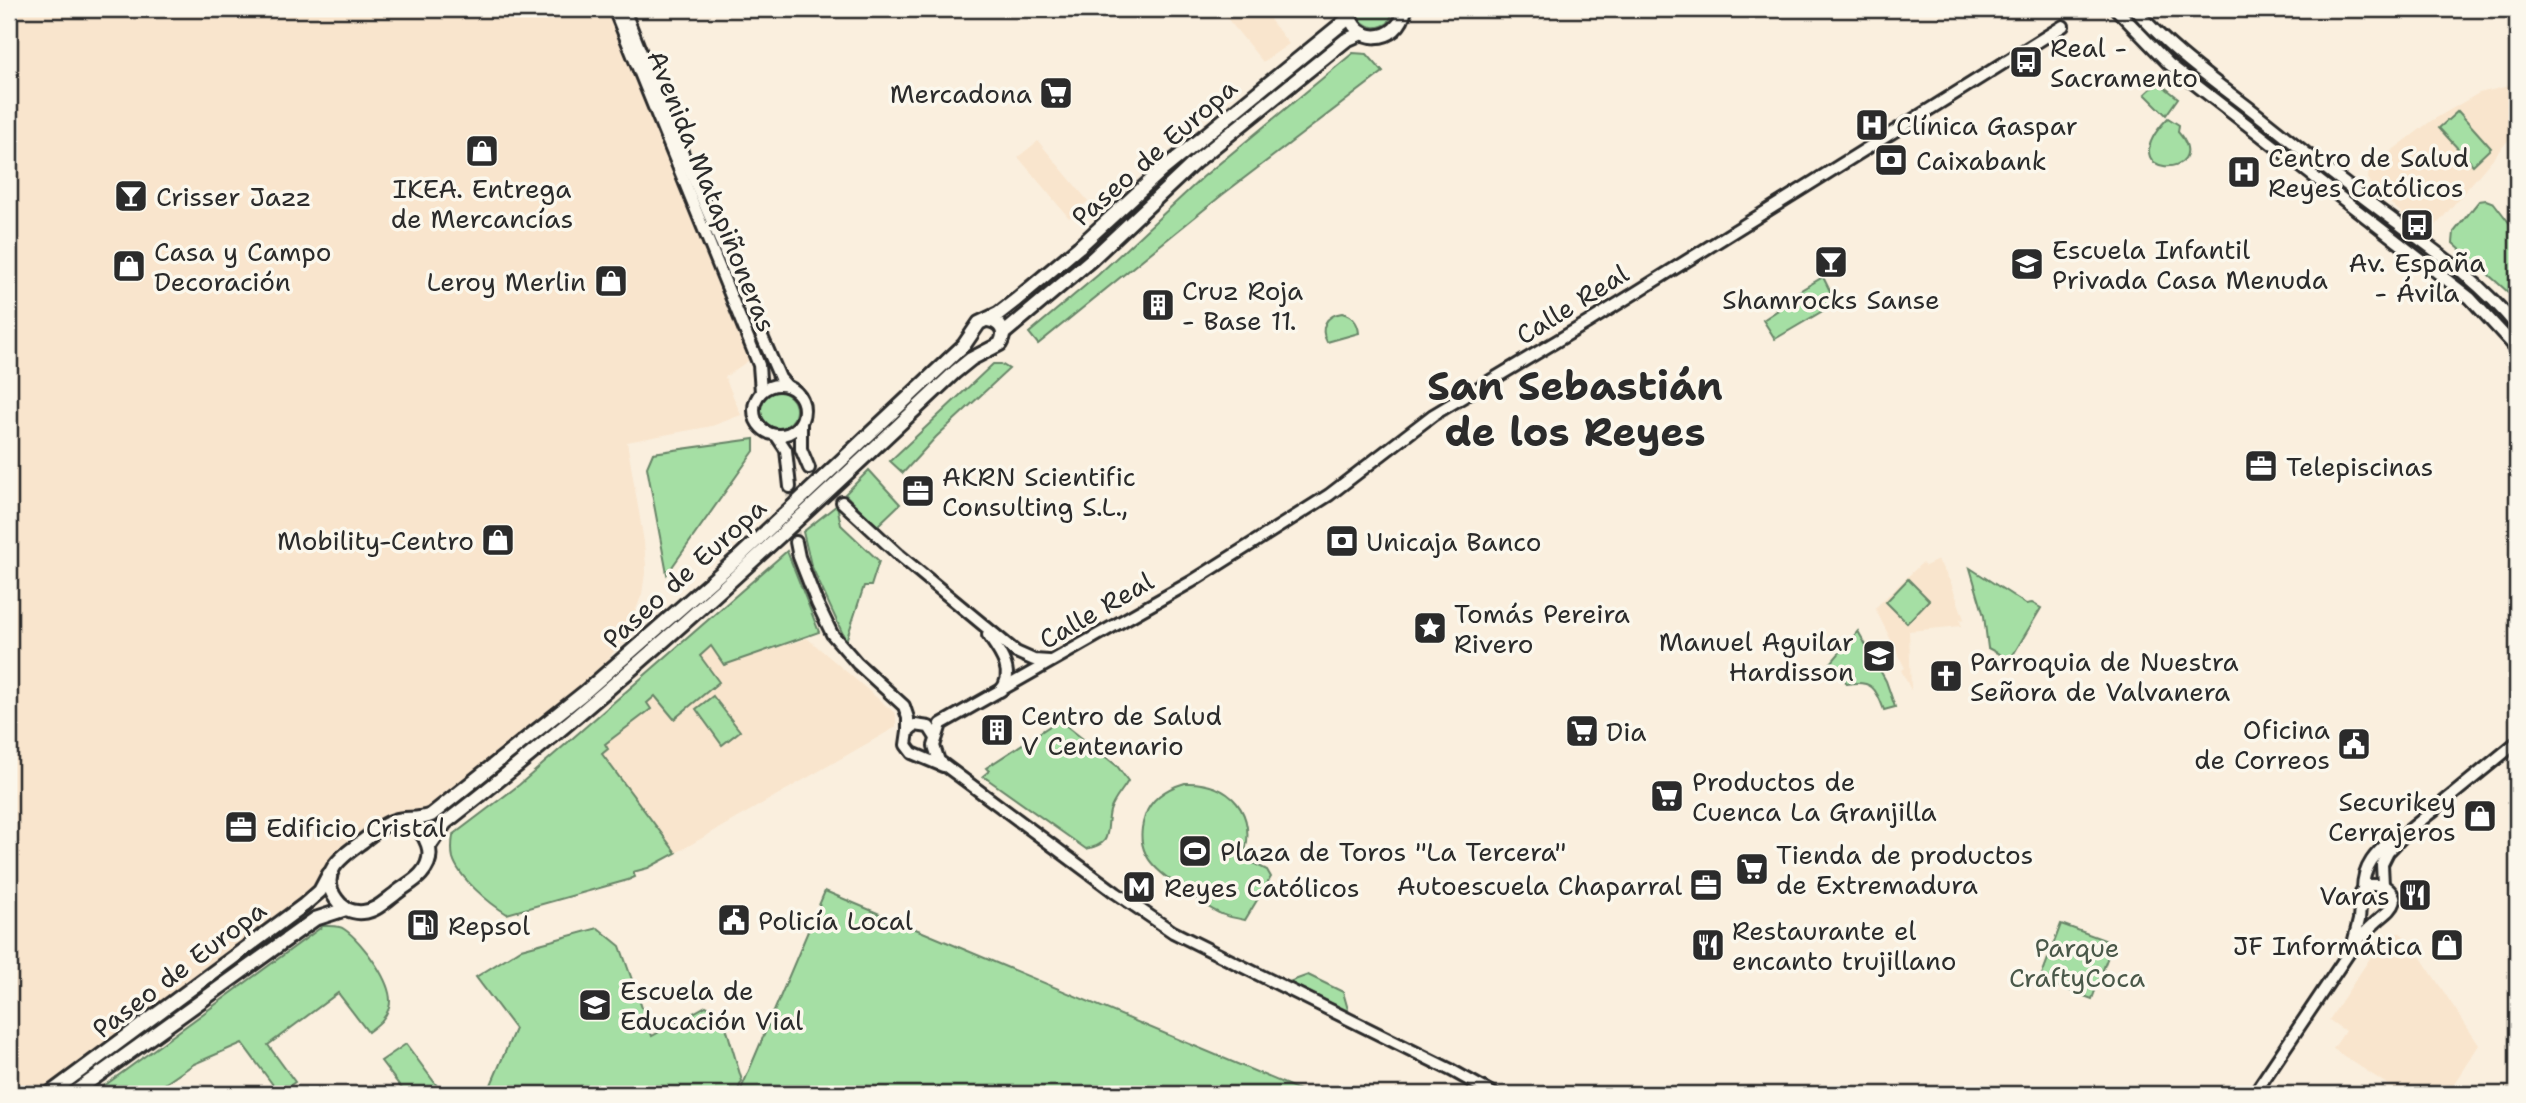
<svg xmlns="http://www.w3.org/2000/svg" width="2526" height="1103" font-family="'Shantell Sans',sans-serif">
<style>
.built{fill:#f9e5cd}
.green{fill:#a5dfa4;stroke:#688568;stroke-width:2}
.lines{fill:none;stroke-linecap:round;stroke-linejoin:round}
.secondary-tunnel{stroke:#d1c8ba;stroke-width:10;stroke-dasharray:10 5;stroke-linecap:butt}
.secondary-casing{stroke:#2b2b2b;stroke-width:16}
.primary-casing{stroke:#2b2b2b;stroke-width:18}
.secondary{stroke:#fbf7ec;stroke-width:10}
.primary{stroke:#fbf7ec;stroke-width:12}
.labels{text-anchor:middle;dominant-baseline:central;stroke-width:7;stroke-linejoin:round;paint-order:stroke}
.poi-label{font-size:26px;fill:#2b2b2b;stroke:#fbf7ec;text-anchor:start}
.street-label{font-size:26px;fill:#2b2b2b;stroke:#fbf7ec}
.park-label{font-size:26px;fill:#4a5849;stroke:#fbf7ec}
.town-label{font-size:40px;font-weight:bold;fill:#2b2b2b;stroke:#fbf7ec}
</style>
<rect width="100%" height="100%" fill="#faefde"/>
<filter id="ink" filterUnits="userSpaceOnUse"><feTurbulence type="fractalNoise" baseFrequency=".0143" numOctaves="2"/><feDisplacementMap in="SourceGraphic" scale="14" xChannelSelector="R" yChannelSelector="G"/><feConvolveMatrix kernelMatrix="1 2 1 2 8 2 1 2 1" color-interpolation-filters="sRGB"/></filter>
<g filter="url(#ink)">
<!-- built -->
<g class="built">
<path d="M9 9H614L755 356 725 377 741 415 712 426 627 442 644 542 646 566 642 594 627 633 585 692 431 815 403 820 337 860 324 885 49 1094H9Z"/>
<path d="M1223 9H1262L1289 44 1263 62 1221 11Z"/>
<path d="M2517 84V130L2428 235 2372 188 2368 179 2369 168 2431 121 2479 93Z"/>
<path d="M1038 141 1088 201 1069 218 1018 157Z"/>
<path d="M1938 560 1951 583 1964 619 1960 620 1961 626 1909 631 1911 690 1901 670 1905 668 1875 608 1922 563 1925 566Z"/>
<path d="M807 638 896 714V727L676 853 602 754 608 749 605 744 651 709 647 703 711 645 724 665Z"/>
<path d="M2400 933 2410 941 2479 1045 2447 1094H2394L2396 1090 2333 1049 2345 1031 2329 1020 2386 934Z"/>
</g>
<!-- green -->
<g class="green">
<path d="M1356 9H1395L1388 23C1374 32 1359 26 1356 9Z"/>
<path d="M1353 53 1367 54 1383 72 1222 195 1038 344 1029 333 1098 275 1203 177Z"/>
<path d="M2158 82 2178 98 2166 115 2145 94Z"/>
<path d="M2458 111 2491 148 2473 165 2439 128Z"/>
<path d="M2168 118 2179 125 2178 132C2219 178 2106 182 2168 118Z"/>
<path d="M2486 200 2494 203 2517 233V304L2509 293 2453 243 2454 232 2479 201Z"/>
<path d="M1823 277 1836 303 1775 339 1763 320 1778 310 1776 305Z"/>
<path d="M1342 313C1353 316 1358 322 1359 333L1327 342C1319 328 1326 315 1342 313Z"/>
<path d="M993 364H1001L1009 369 936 437 903 473 890 461Z"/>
<circle cx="778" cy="410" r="18"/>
<path d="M754 439V451L667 574 647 467 653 453Z"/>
<path d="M869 470 900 504 876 527 845 494Z"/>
<path d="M837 505 841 525 879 561 871 586H864L846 641 811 565 803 532Z"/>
<path d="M787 551 819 632 724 665 711 646 700 656 719 682 674 719 655 696 647 703 651 709 605 744 608 749 602 754 676 853 648 868 633 872 635 877 628 880 507 914C489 903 459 878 453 858 451 850 452 843 453 835L519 785Z"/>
<path d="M1970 568 2026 604 2032 603 2041 608 2010 660 1988 648 1984 616Z"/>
<path d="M1908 579 1929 600 1907 623 1886 602Z"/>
<path d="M1858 631 1886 681 1895 707 1884 710C1876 688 1872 680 1847 684L1839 670 1830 664Z"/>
<path d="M713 696 740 731 722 745 696 709Z"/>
<path d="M1059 720 1117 766 1128 781C1123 790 1113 800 1110 811 1105 833 1114 843 1086 849L983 776 989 771 986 768Z"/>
<path d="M1185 783C1230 781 1259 814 1243 858L1267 870 1271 877 1245 920C1237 918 1226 917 1219 913 1206 907 1194 897 1183 889 1156 871 1132 853 1145 816 1151 798 1168 788 1185 783Z"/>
<path d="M825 891 1309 1094H739Z"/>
<path d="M2061 924 2113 943 2092 999 2040 980Z"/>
<path d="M323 926C330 926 339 925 344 929 362 941 396 986 389 1008 385 1020 377 1025 368 1032L338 993 268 1045 295 1082 279 1093 242 1043 194 1064 150 1094H93Z"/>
<path d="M598 928 620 946 652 1036 706 1006 723 1017 742 1081 736 1094H487L515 1029 476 977 521 949Z"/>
<path d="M1308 975 1343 992 1349 1013 1289 982Z"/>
<path d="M406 1044 443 1094H406L381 1061Z"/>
</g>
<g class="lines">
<!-- secondary-tunnel -->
<g class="secondary-tunnel">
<path d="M809 468 842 502"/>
<path d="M790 487 796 542"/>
</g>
<defs>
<g id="secondary">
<path d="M614 9 759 365 761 392"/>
<path d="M624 9C672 134 727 255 780 378L787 386"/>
<path d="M2116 9 2169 64 2470 298 2517 349"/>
<path d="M2135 9C2167 47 2209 77 2248 107 2296 145 2343 183 2392 219 2437 252 2482 283 2517 327"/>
<circle cx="779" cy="410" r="25"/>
<path d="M801 424V449L809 468"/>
<path d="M776 435 786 450 790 487"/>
<path d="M842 502 899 555 1016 652 1034 660 1049 661"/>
<path d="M796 542 799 557 817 603 832 634 857 663 904 706 908 718V731"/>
<path d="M988 635C999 651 1017 674 1000 691"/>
<path d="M936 738 929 727 915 725 908 731 906 745 912 753 943 766"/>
<path d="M2383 885 2382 864 2388 852 2407 832 2517 742"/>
<path d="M2363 889C2363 866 2376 853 2392 839"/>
<path d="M1494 1094 1451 1070 1173 932 1116 893 939 761 934 746 941 724 1191 582 1329 495 1433 415 1587 323 2063 26"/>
<path d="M2254 1094 2352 948C2359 939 2366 931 2375 923 2387 911 2408 902 2383 885H2368L2361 893 2359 920 2352 948"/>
</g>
<g id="primary">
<path d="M1349 9C1351 46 1399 45 1405 9"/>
<path d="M1003 334 1092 259 1195 162 1346 40 1362 33"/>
<path d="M408 821C427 833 438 855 421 874 414 882 403 887 395 894 385 901 376 911 363 912 352 913 342 908 336 899 317 872 343 856 363 841 372 834 383 824 394 821 407 817 417 821 431 815L585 692 739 557 964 345 979 323 998 314 1016 300 1079 247 1160 172 1350 17"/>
<path d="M430 845 445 823C625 683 790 528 955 372L971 359 1000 344C1007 332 1001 322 988 320"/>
<path d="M49 1094 304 905 320 891 329 874"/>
<path d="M72 1094 315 919 346 909"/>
</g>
</defs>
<!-- secondary casing -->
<use href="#secondary" class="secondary-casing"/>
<!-- primary casing -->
<use href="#primary" class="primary-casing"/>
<!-- secondary -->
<use href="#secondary" class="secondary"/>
<!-- primary -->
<use href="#primary" class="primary"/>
</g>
</g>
<!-- icons -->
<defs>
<symbol id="bus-square" viewBox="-11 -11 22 22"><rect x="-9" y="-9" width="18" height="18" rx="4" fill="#2b2b2b" stroke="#fbf7ec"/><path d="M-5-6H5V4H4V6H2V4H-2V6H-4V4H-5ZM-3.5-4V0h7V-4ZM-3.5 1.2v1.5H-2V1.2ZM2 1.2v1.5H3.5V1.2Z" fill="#fff"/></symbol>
<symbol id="supermarket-square" viewBox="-11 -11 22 22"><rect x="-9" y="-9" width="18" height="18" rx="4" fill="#2b2b2b" stroke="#fbf7ec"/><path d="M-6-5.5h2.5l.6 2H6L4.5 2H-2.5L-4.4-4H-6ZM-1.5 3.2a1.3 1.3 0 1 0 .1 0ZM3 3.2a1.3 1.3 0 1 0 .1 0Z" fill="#fff"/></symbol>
<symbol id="hospital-square" viewBox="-11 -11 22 22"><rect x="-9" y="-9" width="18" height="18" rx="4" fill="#2b2b2b" stroke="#fbf7ec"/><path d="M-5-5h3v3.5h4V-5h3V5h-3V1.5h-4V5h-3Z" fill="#fff"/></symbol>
<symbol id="shop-square" viewBox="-11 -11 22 22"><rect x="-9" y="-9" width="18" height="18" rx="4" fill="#2b2b2b" stroke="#fbf7ec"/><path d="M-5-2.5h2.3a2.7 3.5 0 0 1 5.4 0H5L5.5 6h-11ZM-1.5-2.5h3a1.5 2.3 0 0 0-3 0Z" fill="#fff"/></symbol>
<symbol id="bank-square" viewBox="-11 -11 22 22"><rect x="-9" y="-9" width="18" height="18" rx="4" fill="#2b2b2b" stroke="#fbf7ec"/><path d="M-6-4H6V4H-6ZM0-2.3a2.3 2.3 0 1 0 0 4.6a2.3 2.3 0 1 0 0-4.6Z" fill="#fff"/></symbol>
<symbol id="bar-square" viewBox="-11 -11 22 22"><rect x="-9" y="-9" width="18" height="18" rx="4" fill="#2b2b2b" stroke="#fbf7ec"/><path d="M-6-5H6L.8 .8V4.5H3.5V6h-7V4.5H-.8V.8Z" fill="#fff"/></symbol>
<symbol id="school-square" viewBox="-11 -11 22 22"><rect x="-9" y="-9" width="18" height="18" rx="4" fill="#2b2b2b" stroke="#fbf7ec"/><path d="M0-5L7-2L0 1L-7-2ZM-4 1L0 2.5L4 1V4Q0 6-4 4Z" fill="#fff"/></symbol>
<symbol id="building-square" viewBox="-11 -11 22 22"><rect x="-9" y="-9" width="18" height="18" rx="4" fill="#2b2b2b" stroke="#fbf7ec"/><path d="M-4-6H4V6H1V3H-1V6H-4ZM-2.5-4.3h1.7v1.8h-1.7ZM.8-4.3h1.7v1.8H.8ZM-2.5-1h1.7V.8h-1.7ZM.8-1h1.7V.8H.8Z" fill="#fff"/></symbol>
<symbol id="office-square" viewBox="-11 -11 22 22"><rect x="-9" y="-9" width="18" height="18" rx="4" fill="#2b2b2b" stroke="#fbf7ec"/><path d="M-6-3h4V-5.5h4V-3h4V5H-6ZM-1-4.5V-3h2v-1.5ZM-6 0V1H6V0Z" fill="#fff"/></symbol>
<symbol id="sight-square" viewBox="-11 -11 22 22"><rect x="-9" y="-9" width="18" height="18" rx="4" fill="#2b2b2b" stroke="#fbf7ec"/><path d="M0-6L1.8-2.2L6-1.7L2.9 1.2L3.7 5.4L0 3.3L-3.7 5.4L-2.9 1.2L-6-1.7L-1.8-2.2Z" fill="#fff"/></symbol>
<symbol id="church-square" viewBox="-11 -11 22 22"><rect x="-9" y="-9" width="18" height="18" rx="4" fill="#2b2b2b" stroke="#fbf7ec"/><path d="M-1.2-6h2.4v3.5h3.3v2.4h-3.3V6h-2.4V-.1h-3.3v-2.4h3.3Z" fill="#fff"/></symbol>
<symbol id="civic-square" viewBox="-11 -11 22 22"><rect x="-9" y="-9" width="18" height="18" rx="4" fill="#2b2b2b" stroke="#fbf7ec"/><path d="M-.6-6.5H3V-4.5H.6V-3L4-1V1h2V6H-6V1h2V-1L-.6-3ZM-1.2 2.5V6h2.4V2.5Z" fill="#fff"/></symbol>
<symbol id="stadium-square" viewBox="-11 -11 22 22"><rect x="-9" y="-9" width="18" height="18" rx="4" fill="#2b2b2b" stroke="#fbf7ec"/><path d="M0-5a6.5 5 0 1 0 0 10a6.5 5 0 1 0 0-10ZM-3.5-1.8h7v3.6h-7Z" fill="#fff"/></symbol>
<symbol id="metro-square" viewBox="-11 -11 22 22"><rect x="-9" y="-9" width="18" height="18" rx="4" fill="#2b2b2b" stroke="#fbf7ec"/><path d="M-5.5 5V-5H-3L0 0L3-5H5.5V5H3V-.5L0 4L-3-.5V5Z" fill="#fff"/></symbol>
<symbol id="restaurant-square" viewBox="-11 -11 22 22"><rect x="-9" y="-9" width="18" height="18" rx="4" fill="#2b2b2b" stroke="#fbf7ec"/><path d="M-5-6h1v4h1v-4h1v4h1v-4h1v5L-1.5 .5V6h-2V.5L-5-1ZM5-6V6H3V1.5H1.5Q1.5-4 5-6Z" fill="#fff"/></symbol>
<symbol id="fuel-square" viewBox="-11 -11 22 22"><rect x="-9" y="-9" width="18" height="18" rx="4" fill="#2b2b2b" stroke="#fbf7ec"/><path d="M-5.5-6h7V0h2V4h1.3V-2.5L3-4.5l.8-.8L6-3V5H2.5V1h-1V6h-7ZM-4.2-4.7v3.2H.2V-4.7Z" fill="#fff"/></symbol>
</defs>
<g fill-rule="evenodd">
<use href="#bus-square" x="2007" y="43" width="38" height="38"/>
<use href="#supermarket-square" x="1037" y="74" width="38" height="38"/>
<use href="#hospital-square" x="1853" y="106" width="38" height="38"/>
<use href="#shop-square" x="463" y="132" width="38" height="38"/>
<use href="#bank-square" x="1872" y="141" width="38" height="38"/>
<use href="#hospital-square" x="2225" y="153" width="38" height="38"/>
<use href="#bar-square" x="112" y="177" width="38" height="38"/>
<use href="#bus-square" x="2398" y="206" width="38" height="38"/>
<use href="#bar-square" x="1812" y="243" width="38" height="38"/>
<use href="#school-square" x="2008" y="245" width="38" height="38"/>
<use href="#shop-square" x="110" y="247" width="38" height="38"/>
<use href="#shop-square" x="592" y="262" width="38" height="38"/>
<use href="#building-square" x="1139" y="286" width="38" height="38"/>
<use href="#office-square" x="2242" y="447" width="38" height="38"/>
<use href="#office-square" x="899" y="472" width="38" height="38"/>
<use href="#shop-square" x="479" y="521" width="38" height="38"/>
<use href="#bank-square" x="1323" y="522" width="38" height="38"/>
<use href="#sight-square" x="1411" y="609" width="38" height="38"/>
<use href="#school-square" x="1860" y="637" width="38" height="38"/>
<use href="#church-square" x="1927" y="657" width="38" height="38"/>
<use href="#building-square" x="978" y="711" width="38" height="38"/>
<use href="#supermarket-square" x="1563" y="712" width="38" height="38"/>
<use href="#civic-square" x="2335" y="725" width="38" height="38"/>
<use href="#supermarket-square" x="1648" y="777" width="38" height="38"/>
<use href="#shop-square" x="2461" y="797" width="38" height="38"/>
<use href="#office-square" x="222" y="808" width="38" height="38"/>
<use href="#stadium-square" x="1176" y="832" width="38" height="38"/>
<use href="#supermarket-square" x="1733" y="850" width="38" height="38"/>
<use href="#office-square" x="1687" y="866" width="38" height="38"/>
<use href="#metro-square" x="1120" y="868" width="38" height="38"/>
<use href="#restaurant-square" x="2396" y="876" width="38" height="38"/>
<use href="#civic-square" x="715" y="901" width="38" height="38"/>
<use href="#fuel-square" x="404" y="906" width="38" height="38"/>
<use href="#restaurant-square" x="1689" y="926" width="38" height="38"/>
<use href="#shop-square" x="2428" y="926" width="38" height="38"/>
<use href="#school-square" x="576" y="986" width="38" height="38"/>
</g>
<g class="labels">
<!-- poi labels -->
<g class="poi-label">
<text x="2050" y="47">Real -<tspan x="2050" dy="30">Sacramento</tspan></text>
<text x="1032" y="93" text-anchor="end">Mercadona</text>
<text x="1896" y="125">Clínica Gaspar</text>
<text x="2268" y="157">Centro de Salud<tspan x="2268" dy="30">Reyes Católicos</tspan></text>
<text x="1916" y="160">Caixabank</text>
<text x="482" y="188" text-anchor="middle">IKEA. Entrega<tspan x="482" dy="30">de Mercancías</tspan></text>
<text x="156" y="196">Crisser Jazz</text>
<text x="2052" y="249">Escuela Infantil<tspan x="2052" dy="30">Privada Casa Menuda</tspan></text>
<text x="154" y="251">Casa y Campo<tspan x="154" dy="30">Decoración</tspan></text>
<text x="2417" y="262" text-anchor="middle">Av. España<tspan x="2417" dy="30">- Ávila</tspan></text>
<text x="586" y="281" text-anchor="end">Leroy Merlin</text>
<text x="1182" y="290">Cruz Roja<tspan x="1182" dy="30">- Base 11.</tspan></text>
<text x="1831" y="299" text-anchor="middle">Shamrocks Sanse</text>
<text x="2286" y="466">Telepiscinas</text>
<text x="942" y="476">AKRN Scientific<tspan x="942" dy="30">Consulting S.L.,</tspan></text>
<text x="474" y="540" text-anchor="end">Mobility-Centro</text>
<text x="1366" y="541">Unicaja Banco</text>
<text x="1454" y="613">Tomás Pereira<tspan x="1454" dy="30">Rivero</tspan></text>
<text x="1854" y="641" text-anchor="end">Manuel Aguilar<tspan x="1854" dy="30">Hardisson</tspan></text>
<text x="1970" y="661">Parroquia de Nuestra<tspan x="1970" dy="30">Señora de Valvanera</tspan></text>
<text x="1021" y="715">Centro de Salud<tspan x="1021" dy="30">V Centenario</tspan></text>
<text x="2330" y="729" text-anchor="end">Oficina<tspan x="2330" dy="30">de Correos</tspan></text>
<text x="1606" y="731">Dia</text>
<text x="1692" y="781">Productos de<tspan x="1692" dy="30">Cuenca La Granjilla</tspan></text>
<text x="2456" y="801" text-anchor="end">Securikey<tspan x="2456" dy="30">Cerrajeros</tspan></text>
<text x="266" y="827">Edificio Cristal</text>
<text x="1220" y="851">Plaza de Toros "La Tercera"</text>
<text x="1776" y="854">Tienda de productos<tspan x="1776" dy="30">de Extremadura</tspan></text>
<text x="1682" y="885" text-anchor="end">Autoescuela Chaparral</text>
<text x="1164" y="887">Reyes Católicos</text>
<text x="2390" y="895" text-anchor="end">Varas</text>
<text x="758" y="920">Policía Local</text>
<text x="448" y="925">Repsol</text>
<text x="1732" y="930">Restaurante el<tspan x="1732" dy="30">encanto trujillano</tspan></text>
<text x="2422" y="945" text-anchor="end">JF Informática</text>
<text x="620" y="990">Escuela de<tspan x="620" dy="30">Educación Vial</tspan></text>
</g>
<!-- street labels -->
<g class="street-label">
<text transform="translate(1154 152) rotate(-41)">Paseo de Europa</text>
<text transform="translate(712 191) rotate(68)">Avenida Matapiñoneras</text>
<text transform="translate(1572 304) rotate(-32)">Calle Real</text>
<text transform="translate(684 573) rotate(-42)">Paseo de Europa</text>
<text transform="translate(1096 610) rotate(-30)">Calle Real</text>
<text transform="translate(179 969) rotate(-37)">Paseo de Europa</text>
</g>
<!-- park labels -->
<g class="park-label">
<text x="2077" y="947">Parque<tspan x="2077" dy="30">CraftyCoca</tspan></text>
</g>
<!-- town labels -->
<g class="town-label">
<text x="1575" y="386">San Sebastián<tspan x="1575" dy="46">de los Reyes</tspan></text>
</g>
</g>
<!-- margin -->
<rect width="2526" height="1103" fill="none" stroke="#fbf7ec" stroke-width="35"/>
<rect x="18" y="18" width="2491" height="1068" fill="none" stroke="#2b2b2b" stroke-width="2.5" filter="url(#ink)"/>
</svg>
